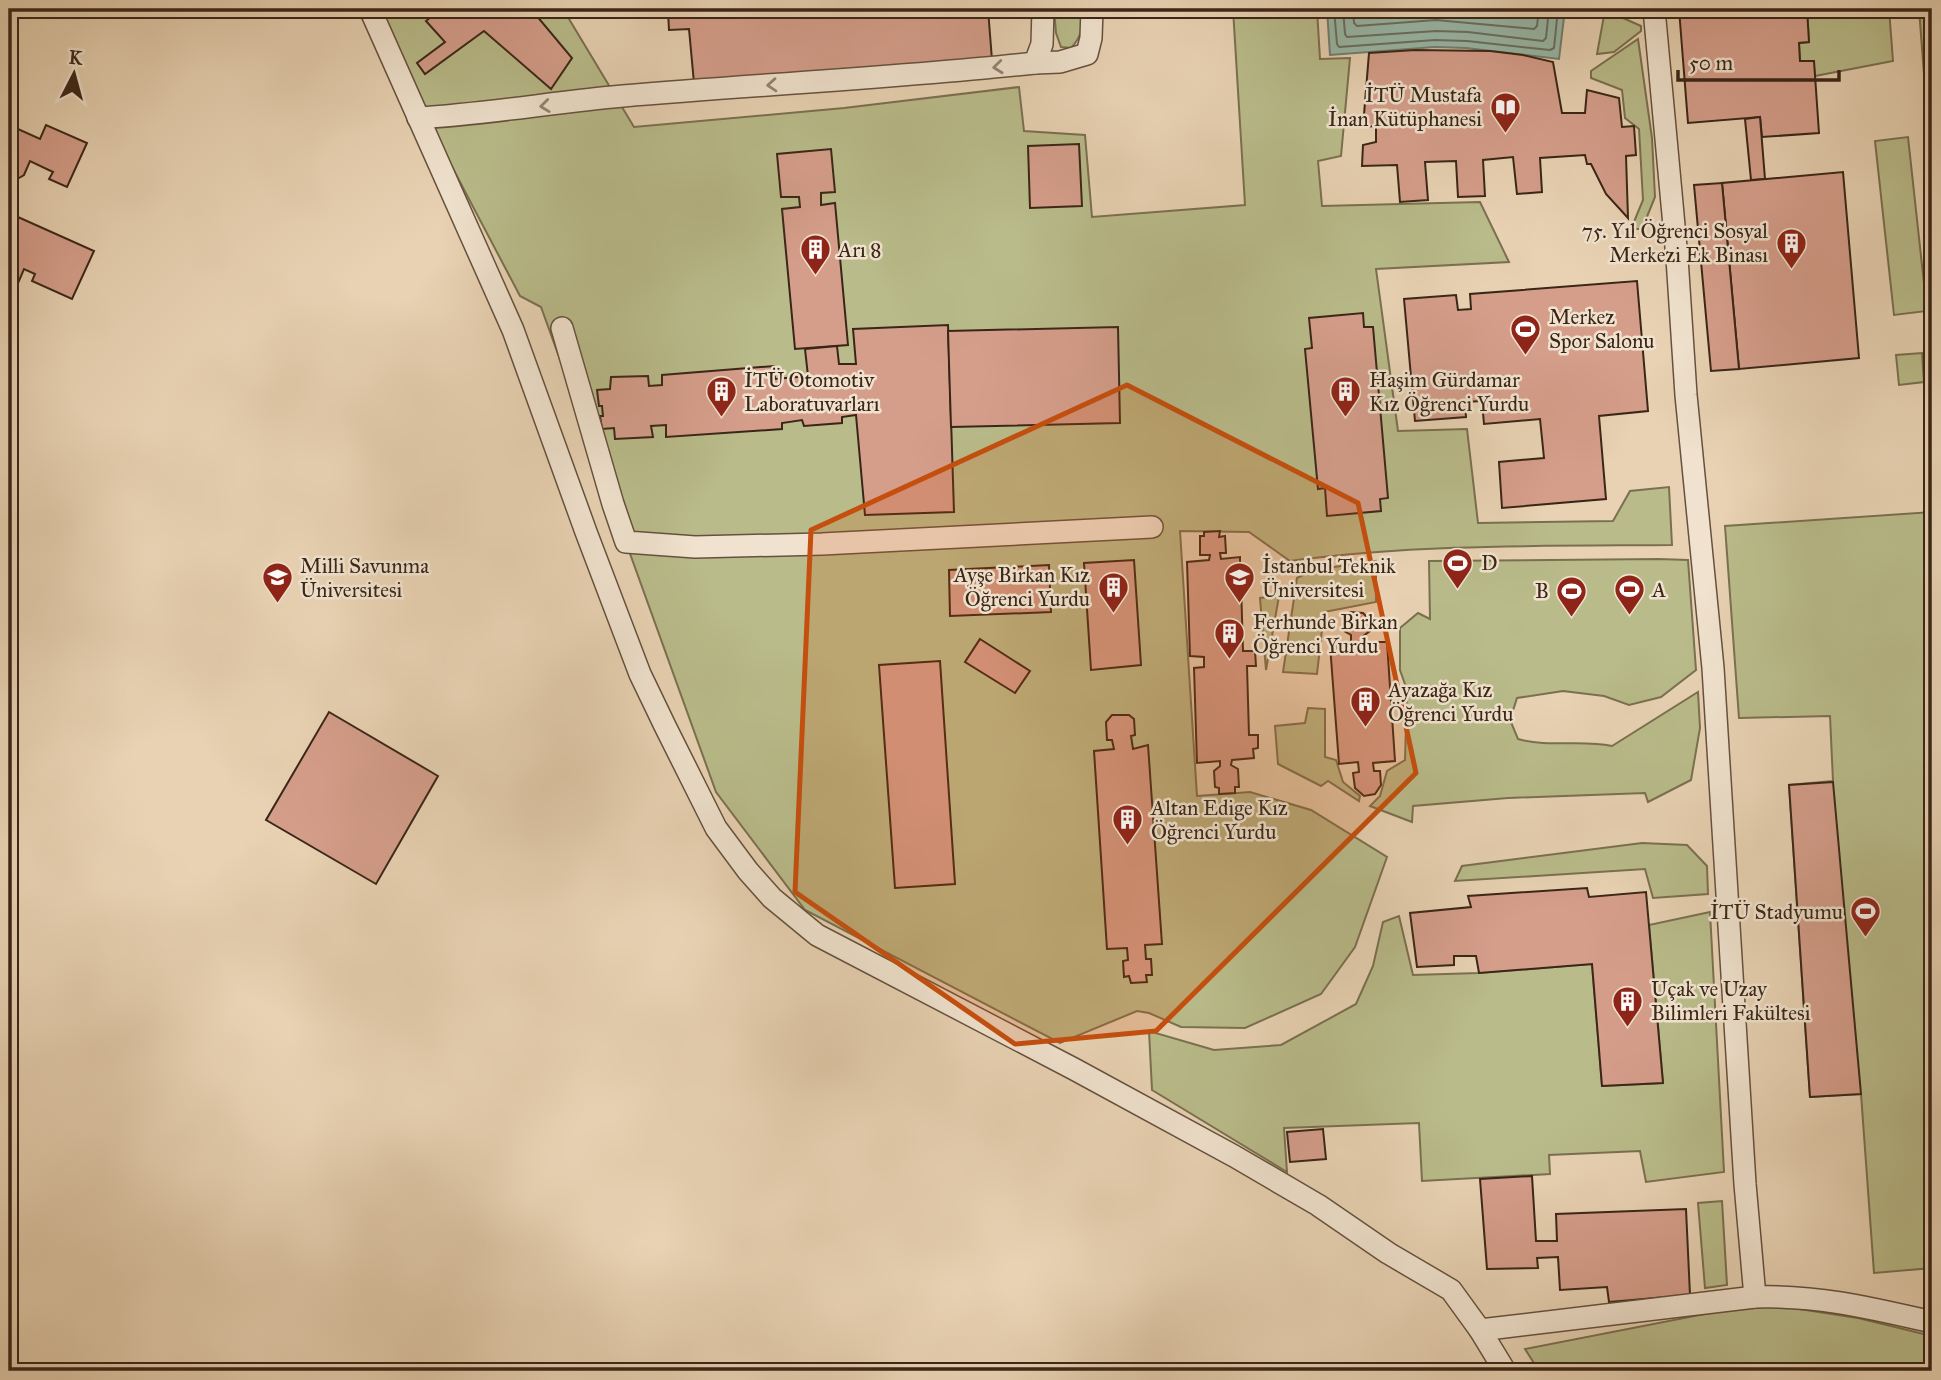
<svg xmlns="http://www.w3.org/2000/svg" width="1941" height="1380" font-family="'IM FELL Great Primer',serif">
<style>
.green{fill:#b9bb8a;stroke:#7a7050;stroke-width:2}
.water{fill:#98b8a9;stroke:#727e6f;stroke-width:2}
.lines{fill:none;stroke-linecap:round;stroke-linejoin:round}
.shore{stroke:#696f60;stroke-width:2}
.building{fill:#d59e8b;stroke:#3a2617;stroke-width:2}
.minor-casing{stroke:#66513e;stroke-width:24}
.minor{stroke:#f0e2ce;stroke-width:21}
.oneway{stroke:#958472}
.marked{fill:#c54f0e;fill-opacity:0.2;stroke:#c54f0e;stroke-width:5;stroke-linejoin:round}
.labels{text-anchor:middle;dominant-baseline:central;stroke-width:5;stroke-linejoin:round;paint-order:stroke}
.poi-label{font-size:21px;fill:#3a2617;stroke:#f0e2ce;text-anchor:start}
</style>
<rect width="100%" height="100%" fill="#e8d2b3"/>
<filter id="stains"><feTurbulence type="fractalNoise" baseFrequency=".00286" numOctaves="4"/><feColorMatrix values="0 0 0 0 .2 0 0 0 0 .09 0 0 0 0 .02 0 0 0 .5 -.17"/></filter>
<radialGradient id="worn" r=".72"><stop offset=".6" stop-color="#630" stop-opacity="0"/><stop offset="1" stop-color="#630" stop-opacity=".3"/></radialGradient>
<!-- green -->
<g class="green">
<path d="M377 9H563L634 127 844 108 1019 87 1024 131 1085 135 1092 217 1245 205 1233 9H1317L1320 59 1350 58 1341 156 1318 161 1322 206 1480 202 1509 262 1376 269 1398 431 1467 429 1478 523 1613 521 1630 491 1669 487 1672 545C1544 546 1416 544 1290 561L1249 532 1180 531 1197 796 1250 792 1311 810 1387 857 1355 947 1321 994 1245 1028 1181 1027 1149 1013 1137 1011 1060 1043 805 910 716 792 541 307 520 296 440 144Z"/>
<path d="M1054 9H1082C1083 26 1083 35 1071 48L1061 47 1056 33Z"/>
<path d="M1807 9H1889L1893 61 1815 76 1813 61H1800L1799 43 1809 42Z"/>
<path d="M1919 9H1932V86L1925 87Z"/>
<path d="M1605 10 1641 26V31L1614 52 1597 54Z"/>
<path d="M1638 39 1652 138 1655 197 1642 229H1631L1643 200 1639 129 1625 118 1622 90 1591 78V71Z"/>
<path d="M1908 137 1927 311 1894 315 1875 141Z"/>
<path d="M1922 353 1924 382 1899 385 1896 355Z"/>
<path d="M1932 512V1268L1874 1273 1861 1094 1810 1097 1789 785 1833 781 1830 716 1739 718 1725 526Z"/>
<path d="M1658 559 1688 560 1696 670 1661 697 1629 705 1604 696 1563 691 1517 698 1510 720 1518 739C1549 748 1581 739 1612 746L1698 692 1700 728 1691 780 1648 802 1645 793 1508 798 1413 806 1412 822 1370 806 1380 796 1387 771 1405 760 1407 690 1400 670V628L1418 613 1430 619 1429 561Z"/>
<path d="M1376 561V602L1324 612 1317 674 1283 672 1297 578 1313 570Z"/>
<path d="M1279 596 1266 670 1260 598Z"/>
<path d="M1308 708 1325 709V757L1336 760 1343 782 1360 796 1359 801 1328 781 1321 786 1278 764 1275 726 1305 723Z"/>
<path d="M1642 843 1687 845 1707 866 1708 894 1653 898 1645 869 1455 881 1462 866Z"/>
<path d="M1710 912 1724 1172 1646 1182 1640 1151 1549 1155 1550 1174 1422 1181 1419 1123 1284 1128 1287 1172 1152 1090 1149 1031 1214 1050 1281 1045 1356 1004 1373 966 1383 922 1399 916 1413 975 1479 973 1592 964 1602 1086 1663 1083 1649 925Z"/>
<path d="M1722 1201 1727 1285 1705 1288 1698 1203Z"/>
<path d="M1761 1303 1858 1318 1932 1336V1371H1539L1525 1349Z"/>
</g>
<!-- water -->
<path class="water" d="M1327 9H1565L1559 59 1466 48 1435 47 1330 55Z"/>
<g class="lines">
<!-- shore -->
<g class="shore">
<path d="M1334 9 1337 44 1339 47 1435 40 1467 41 1550 50 1554 48 1558 9"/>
<path d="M1343 9 1345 34 1347 37 1436 31 1468 32 1543 41 1546 38 1549 9"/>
<path d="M1353 9 1354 23 1357 26 1436 20 1534 29 1537 26 1539 9"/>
</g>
</g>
<!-- building -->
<g class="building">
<path d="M441 9H531L572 58 551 89 484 31 425 74 417 63 445 42 426 21Z"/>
<path d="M648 9H988L992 60 694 83 689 29 669 30 668 11 648 13Z"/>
<path d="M1679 9H1807L1809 42 1799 43 1800 61H1814L1819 133 1762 137 1760 117 1688 123Z"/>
<path d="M1415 50 1490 51 1523 55 1553 62 1562 113H1585L1587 90 1619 98 1622 127 1634 126 1636 155 1626 156 1628 218 1606 194 1591 164H1587L1585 155 1540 158 1542 192 1517 194 1513 157 1483 160 1485 196 1458 197 1456 161 1425 162 1428 200 1400 202 1397 165 1362 166 1363 145 1376 142V126L1363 127 1369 53Z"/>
<path d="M1760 117 1765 179 1751 180 1745 119Z"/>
<path d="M9 125 40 139 46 125 87 143 67 187 49 179 53 172 30 161 24 175 19 178 9 174Z"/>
<path d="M1079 144 1082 206 1030 208 1028 146Z"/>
<path d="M831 149 835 192 821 193V205L835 203 848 345 795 349 782 209 800 207 799 197H781L777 154Z"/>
<path d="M1843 172 1859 358 1739 369 1722 183Z"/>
<path d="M1722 183 1739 369 1711 371 1694 185Z"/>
<path d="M9 213 94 251 72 299 32 281 35 274 24 269 16 288 9 285Z"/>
<path d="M1637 281 1648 411 1599 416 1606 499 1502 508 1499 462 1544 458 1540 419 1484 424 1482 401 1465 402 1466 417 1415 421 1404 299 1456 295 1458 310 1471 309 1470 294Z"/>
<path d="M1363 313 1364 327H1373L1388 498 1380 499 1381 511 1327 516 1325 488 1318 489 1305 349 1312 348 1309 318Z"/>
<path d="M948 325 954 512 865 515 856 415 842 417V423L804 426 802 420 782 423V429L666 437V425L651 426 653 437 615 439 614 428 602 429 600 416H603L602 406H599L597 390 610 389 611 377 648 376 649 386 662 385V375L774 366 775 379 808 376 805 349 837 346 839 364H856L853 329Z"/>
<path d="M1118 327 1120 423 951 427 948 331Z"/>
<path d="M1924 342H1932V379H1927Z"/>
<path d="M1220 531 1219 537 1225 536 1226 553H1220L1221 559 1240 557V572H1247V584H1241L1243 651H1255L1256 666H1247L1249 735H1258V748L1253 749 1254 758 1232 760 1231 765 1238 769 1239 787H1235V793L1219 794V788L1215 787 1214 771 1220 766V761L1197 763 1194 668 1204 667V657L1190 656 1187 562 1209 560 1210 555H1200V536H1204V532Z"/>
<path d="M1134 560 1141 665 1091 670 1084 563Z"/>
<path d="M1049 565 1051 612 950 616 949 570Z"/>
<path d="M1350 612 1363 613 1370 620V631L1362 637 1363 642H1387L1395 761 1373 763 1374 771H1380L1381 785 1375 794 1364 796 1355 788 1353 773 1359 772 1358 762 1339 764 1330 645 1351 644V635L1344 631V620Z"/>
<path d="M980 639 1030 671 1015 693 965 662Z"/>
<path d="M940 661 955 884 895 888 879 665Z"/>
<path d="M329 712 438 776 376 884 266 820Z"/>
<path d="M1112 715H1129L1134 719 1135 735 1131 736 1133 749 1148 745 1162 944 1145 945 1146 959H1151L1152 975H1146L1147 982 1131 983 1129 976 1124 977 1123 961 1128 960 1127 948 1107 949 1094 751 1114 749 1112 740H1107L1106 722Z"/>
<path d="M1833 782 1861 1094 1810 1097 1789 785Z"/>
<path d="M1587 888 1589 897 1646 892 1663 1083 1602 1086 1592 964 1479 973 1476 956H1454V965L1417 967 1410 913 1471 907 1468 896Z"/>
<path d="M1323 1129 1326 1159 1290 1162 1287 1132Z"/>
<path d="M1532 1176 1536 1241H1557L1556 1214 1686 1209 1690 1295 1609 1302 1607 1287 1560 1290 1558 1257 1537 1258 1538 1268 1487 1269 1480 1179Z"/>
</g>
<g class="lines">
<defs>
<g id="minor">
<path d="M370 9 513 330 586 532 640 674 665 726 716 828 748 871 772 898 817 935 1074 1069 1234 1156 1318 1205 1388 1253 1451 1290 1480 1330 1505 1371"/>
<path d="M1654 9 1677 258 1686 395 1713 668 1745 1184 1755 1297"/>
<path d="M1035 63 1060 62 1087 54 1091 38 1092 9"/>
<path d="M418 118C487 114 555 102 623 96 761 84 898 78 1035 63L1042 44 1043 9"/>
<path d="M562 328 613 504 626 542 695 547 822 544 1152 527"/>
<path d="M1480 1330 1755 1297C1818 1295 1871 1308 1932 1322"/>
</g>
</defs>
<!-- minor casing -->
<use href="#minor" class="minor-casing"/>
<!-- minor -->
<use href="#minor" class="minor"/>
</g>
<!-- one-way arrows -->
<defs><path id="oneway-chevron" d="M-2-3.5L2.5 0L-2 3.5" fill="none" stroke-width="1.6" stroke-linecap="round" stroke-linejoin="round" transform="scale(1.75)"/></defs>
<g class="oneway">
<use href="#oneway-chevron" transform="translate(998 67) rotate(174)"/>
<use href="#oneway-chevron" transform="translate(772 85) rotate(176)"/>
<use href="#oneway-chevron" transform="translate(545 106) rotate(173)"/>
</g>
<!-- marked area -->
<path class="marked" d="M1127 385 1358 503 1416 773 1156 1031 1015 1044 795 892 811 530Z"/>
<!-- icons -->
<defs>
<symbol id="library-pin" viewBox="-11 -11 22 30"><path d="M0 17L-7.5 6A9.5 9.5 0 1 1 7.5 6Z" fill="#8f2418" stroke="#f0e2ce"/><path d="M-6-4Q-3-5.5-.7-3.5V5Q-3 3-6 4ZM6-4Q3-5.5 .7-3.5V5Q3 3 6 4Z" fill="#fff"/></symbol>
<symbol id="building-pin" viewBox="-11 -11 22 30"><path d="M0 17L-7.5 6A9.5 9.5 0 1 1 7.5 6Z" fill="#8f2418" stroke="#f0e2ce"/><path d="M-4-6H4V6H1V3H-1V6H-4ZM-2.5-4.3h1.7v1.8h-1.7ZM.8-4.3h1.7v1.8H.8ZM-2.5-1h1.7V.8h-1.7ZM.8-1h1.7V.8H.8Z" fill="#fff"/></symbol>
<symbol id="stadium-pin" viewBox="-11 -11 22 30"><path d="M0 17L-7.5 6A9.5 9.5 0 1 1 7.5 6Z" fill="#8f2418" stroke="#f0e2ce"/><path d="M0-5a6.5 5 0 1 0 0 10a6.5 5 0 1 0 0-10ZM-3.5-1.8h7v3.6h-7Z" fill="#fff"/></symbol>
<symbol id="university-pin" viewBox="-11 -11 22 30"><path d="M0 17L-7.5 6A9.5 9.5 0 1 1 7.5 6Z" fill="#8f2418" stroke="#f0e2ce"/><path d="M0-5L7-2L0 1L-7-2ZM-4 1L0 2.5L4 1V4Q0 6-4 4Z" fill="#fff"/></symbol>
</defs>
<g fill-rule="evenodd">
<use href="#library-pin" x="1488" y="90" width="35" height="47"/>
<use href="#building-pin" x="1774" y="226" width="35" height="47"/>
<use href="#building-pin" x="798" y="232" width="35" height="47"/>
<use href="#stadium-pin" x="1508" y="312" width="35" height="47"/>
<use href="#building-pin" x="704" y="374" width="35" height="47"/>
<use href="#building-pin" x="1328" y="374" width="35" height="47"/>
<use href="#stadium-pin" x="1440" y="546" width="35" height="47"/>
<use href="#university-pin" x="260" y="560" width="35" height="47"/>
<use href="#university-pin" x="1222" y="560" width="35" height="47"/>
<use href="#building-pin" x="1096" y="570" width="35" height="47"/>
<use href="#stadium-pin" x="1612" y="572" width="35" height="47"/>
<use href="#stadium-pin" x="1554" y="574" width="35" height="47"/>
<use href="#building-pin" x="1212" y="616" width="35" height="47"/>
<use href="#building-pin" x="1348" y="684" width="35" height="47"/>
<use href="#building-pin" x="1110" y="802" width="35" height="47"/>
<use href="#stadium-pin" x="1848" y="894" width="35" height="47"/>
<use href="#building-pin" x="1610" y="984" width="35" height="47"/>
</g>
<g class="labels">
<!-- poi labels -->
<g class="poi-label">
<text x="1482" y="95" text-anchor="end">İTÜ Mustafa<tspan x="1482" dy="24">İnan Kütüphanesi</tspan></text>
<text x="1768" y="231" text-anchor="end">75. Yıl Öğrenci Sosyal<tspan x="1768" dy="24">Merkezi Ek Binası</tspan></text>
<text x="838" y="250">Arı 8</text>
<text x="1549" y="317">Merkez<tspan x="1549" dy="24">Spor Salonu</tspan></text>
<text x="744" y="380">İTÜ Otomotiv<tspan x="744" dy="24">Laboratuvarları</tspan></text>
<text x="1369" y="380">Haşim Gürdamar<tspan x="1369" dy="24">Kız Öğrenci Yurdu</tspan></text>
<text x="1481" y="563">D</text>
<text x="300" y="566">Milli Savunma<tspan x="300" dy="24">Üniversitesi</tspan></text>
<text x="1262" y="566">İstanbul Teknik<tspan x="1262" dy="24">Üniversitesi</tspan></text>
<text x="1090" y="575" text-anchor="end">Ayşe Birkan Kız<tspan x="1090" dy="24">Öğrenci Yurdu</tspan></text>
<text x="1652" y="590">A</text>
<text x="1549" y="591" text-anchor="end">B</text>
<text x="1253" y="622">Ferhunde Birkan<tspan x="1253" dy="24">Öğrenci Yurdu</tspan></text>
<text x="1388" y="690">Ayazağa Kız<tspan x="1388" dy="24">Öğrenci Yurdu</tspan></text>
<text x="1151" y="808">Altan Edige Kız<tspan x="1151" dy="24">Öğrenci Yurdu</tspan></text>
<text x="1843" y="912" text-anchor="end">İTÜ Stadyumu</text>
<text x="1651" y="989">Uçak ve Uzay<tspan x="1651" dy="24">Bilimleri Fakültesi</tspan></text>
</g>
</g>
<!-- margin -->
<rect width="1941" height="1380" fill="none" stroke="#e8d2b3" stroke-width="35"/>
<rect x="10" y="10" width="1920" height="1359" fill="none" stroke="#3a2617" stroke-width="3.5"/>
<rect x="18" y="18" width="1906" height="1345" fill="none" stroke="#3a2617" stroke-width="2"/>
<!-- north arrow -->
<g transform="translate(74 74) rotate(6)" stroke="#f0e2ce" stroke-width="5" paint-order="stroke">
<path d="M0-5L12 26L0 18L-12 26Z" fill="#3a2617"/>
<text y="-10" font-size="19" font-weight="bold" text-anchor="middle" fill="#3a2617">K</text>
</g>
<!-- scale -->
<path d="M1678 70v10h161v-10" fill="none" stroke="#3a2617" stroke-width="3.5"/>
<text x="1689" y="70" font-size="21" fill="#3a2617" stroke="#f0e2ce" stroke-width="5" paint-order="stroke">50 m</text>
<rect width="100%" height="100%" filter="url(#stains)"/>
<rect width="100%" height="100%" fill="url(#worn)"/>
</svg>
